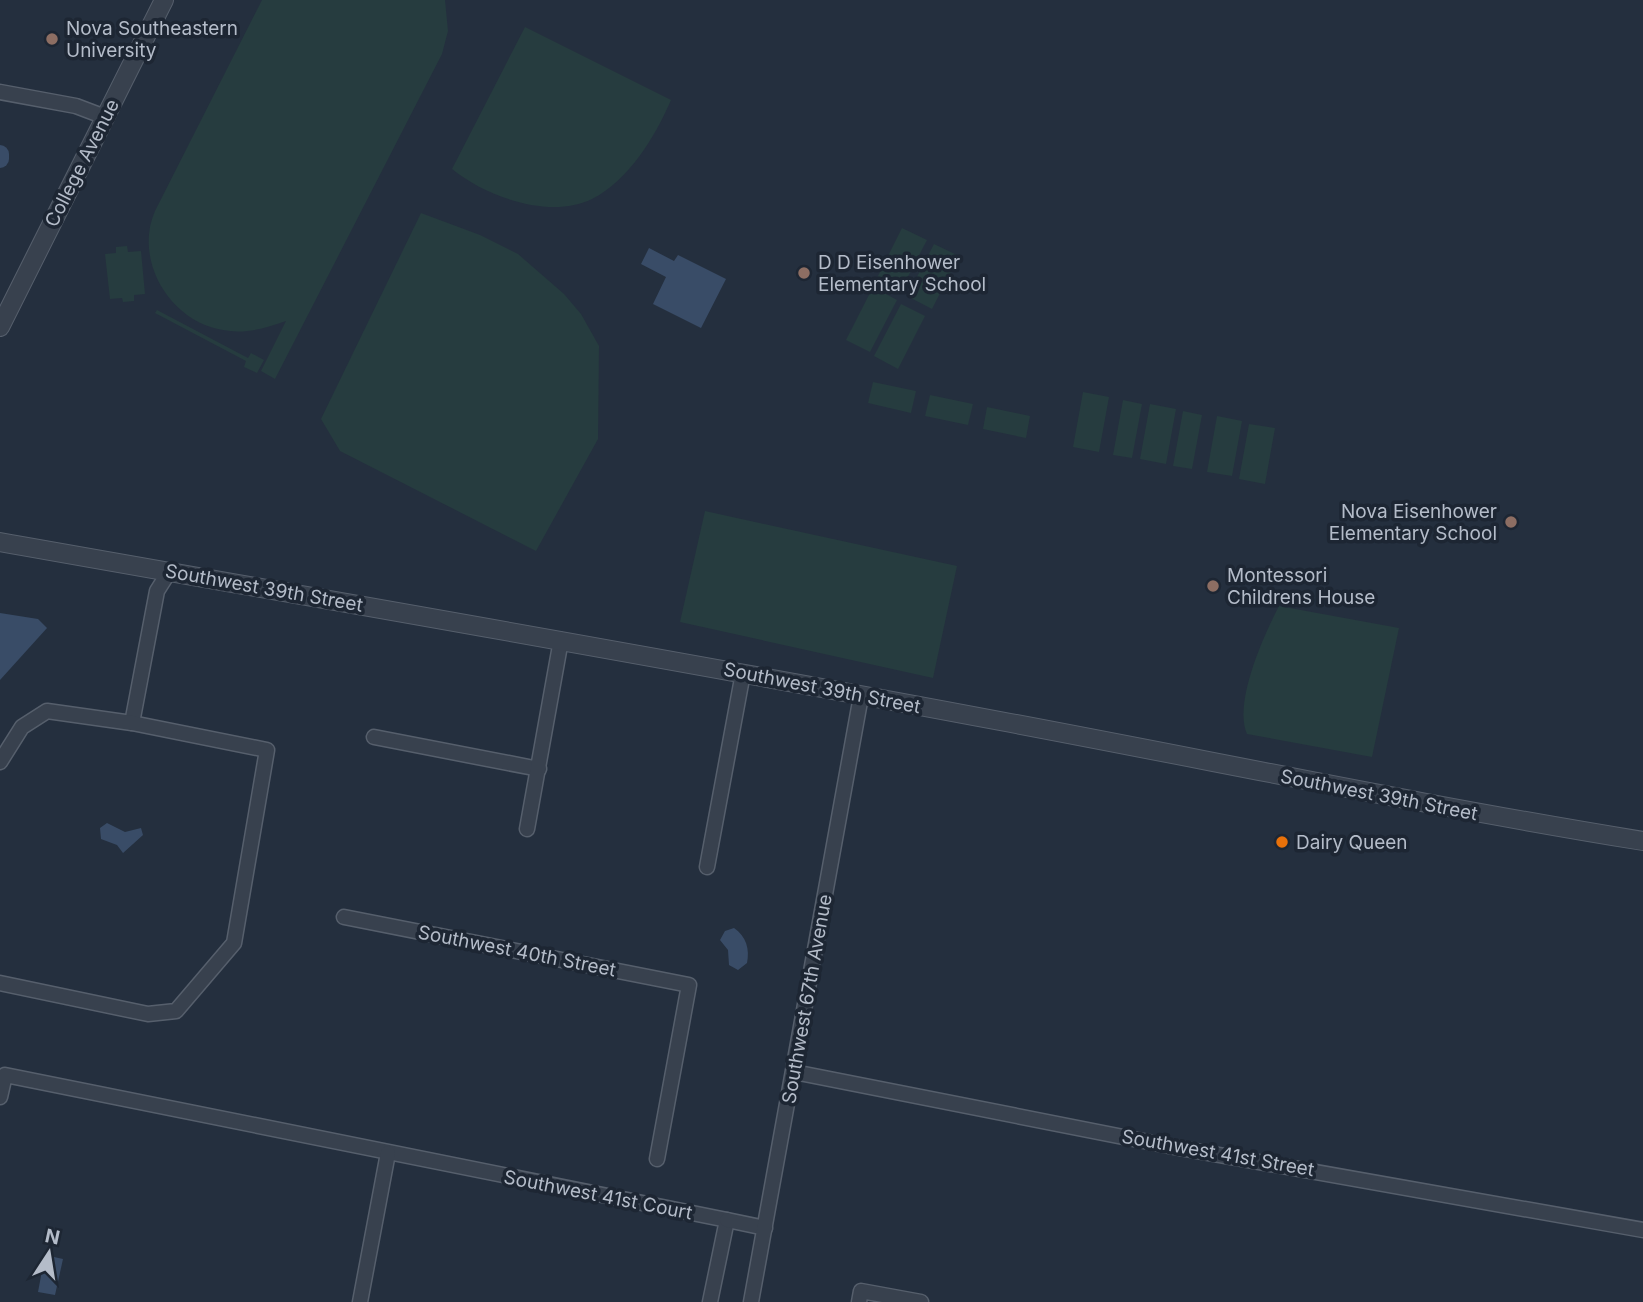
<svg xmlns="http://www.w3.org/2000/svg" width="1643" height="1302" font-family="Inter,sans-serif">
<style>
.green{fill:#263c3f}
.water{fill:#394c67}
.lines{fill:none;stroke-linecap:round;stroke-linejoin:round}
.canal{stroke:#394c67;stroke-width:18}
.minor-casing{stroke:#565f6c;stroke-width:17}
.tertiary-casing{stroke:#565f6c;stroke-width:20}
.minor{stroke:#38414e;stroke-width:14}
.tertiary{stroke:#38414e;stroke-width:18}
.education-dot{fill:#8d6e63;stroke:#1d2633;stroke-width:2.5}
.food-dot{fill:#e8710a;stroke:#1d2633;stroke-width:2.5}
.labels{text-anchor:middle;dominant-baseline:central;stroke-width:7;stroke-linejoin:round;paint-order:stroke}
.poi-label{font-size:19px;fill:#b4bcc9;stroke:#1d2633;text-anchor:start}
.street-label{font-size:19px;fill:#b4bcc9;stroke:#1d2633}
</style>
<rect width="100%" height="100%" fill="#242f3e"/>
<!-- green -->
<g class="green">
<path d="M262 0H445L448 31 442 54 275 379 261 371 286 321C263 329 243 335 218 329 168 318 134 259 155 211Z"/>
<path d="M525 27 671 100C655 137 629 180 592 199 549 220 485 196 452 169Z"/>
<path d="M421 213 480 235 518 254 564 294 581 314 599 346 598 439 536 551 340 451 321 419Z"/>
<path d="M902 228 927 240 900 292 876 280Z"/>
<path d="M934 244 959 256 932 309 907 296Z"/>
<path d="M127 246 128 252 141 251 145 294 134 295V301L123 302 122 298 110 299 105 254 116 253V247Z"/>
<path d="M873 287 897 300 870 352 846 340Z"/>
<path d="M901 304 925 316 898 369 874 356Z"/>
<path d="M157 310 248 358 251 353 264 360 257 373 244 367 246 361 155 313Z"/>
<path d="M873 382 916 391 911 413 868 403Z"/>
<path d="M1083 392 1109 397 1099 452 1073 447Z"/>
<path d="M930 395 973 404 968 425 925 416Z"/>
<path d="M1123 400 1142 404 1132 458 1113 455Z"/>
<path d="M1150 404 1176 409 1166 464 1140 459Z"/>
<path d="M987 407 1030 416 1026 438 983 429Z"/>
<path d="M1183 411 1202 415 1192 469 1173 466Z"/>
<path d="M1217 416 1242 421 1232 476 1207 472Z"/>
<path d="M1249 424 1275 428 1265 484 1239 479Z"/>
<path d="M705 511 957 566 933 678 680 622Z"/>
<path d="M1279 606 1399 628 1372 757 1247 734C1233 703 1264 635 1279 606Z"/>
</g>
<!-- water -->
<g class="water">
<path d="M649 248 674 261 678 255 726 279 701 328 653 304 666 277 641 264Z"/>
<path d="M0 613 38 619 47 628 0 680Z"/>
<path d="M107 823 125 832 141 828 143 835 123 853 117 845 101 839 100 828Z"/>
<path d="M734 928C746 936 750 949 747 963L738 970 729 965 728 950 720 940 725 931Z"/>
<path d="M45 1255 63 1259 55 1295 38 1292Z"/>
</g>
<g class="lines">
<!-- canal -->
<path class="canal" d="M0 154V159"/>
<defs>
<g id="minor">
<path d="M0 92 76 106 105 117"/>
<path d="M132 723 157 591 169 572"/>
<path d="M374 737 539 769"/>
<path d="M0 762 22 727 47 711 132 723 267 750 234 943 176 1011 148 1014 0 983"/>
<path d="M527 829 561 640"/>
<path d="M707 867 743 673"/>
<path d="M344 917 689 985 657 1159"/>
<path d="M794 1072 1174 1147 1643 1230"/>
<path d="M0 1097 5 1075 727 1220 710 1302"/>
<path d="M727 1220 765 1228"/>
<path d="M360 1302 388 1153"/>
<path d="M751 1302 861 696"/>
<path d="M859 1302 861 1291 921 1302"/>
</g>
<g id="tertiary">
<path d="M0 327 164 0"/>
<path d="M0 542C333 601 667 658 1000 721 1214 761 1427 806 1643 841"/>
</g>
</defs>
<!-- minor casing -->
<use href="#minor" class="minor-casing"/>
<!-- tertiary casing -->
<use href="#tertiary" class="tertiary-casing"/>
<!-- minor -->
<use href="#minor" class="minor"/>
<!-- tertiary -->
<use href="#tertiary" class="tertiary"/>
</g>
<!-- markers -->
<g class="education-dot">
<circle cx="52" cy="39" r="7"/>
<circle cx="804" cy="273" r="7"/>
<circle cx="1511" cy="522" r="7"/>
<circle cx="1213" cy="586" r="7"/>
</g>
<circle class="food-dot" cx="1282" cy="842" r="7"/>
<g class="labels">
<!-- poi labels -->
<g class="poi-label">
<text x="66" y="28">Nova Southeastern<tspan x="66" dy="22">University</tspan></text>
<text x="818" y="262">D D Eisenhower<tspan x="818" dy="22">Elementary School</tspan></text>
<text x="1497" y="511" text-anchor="end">Nova Eisenhower<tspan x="1497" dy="22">Elementary School</tspan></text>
<text x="1227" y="575">Montessori<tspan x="1227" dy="22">Childrens House</tspan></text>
<text x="1296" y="842">Dairy Queen</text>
</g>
<!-- street labels -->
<g class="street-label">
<text transform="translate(82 163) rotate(-63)">College Avenue</text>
<text transform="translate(264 588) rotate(10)">Southwest 39th Street</text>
<text transform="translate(822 688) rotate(11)">Southwest 39th Street</text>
<text transform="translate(1379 795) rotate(11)">Southwest 39th Street</text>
<text transform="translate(517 951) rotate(11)">Southwest 40th Street</text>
<text transform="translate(807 999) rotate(-80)">Southwest 67th Avenue</text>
<text transform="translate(1218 1153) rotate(10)">Southwest 41st Street</text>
<text transform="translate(598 1195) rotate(11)">Southwest 41st Court</text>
</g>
</g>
<!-- north arrow -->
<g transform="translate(49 1253) rotate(12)" stroke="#1d2633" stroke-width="5" paint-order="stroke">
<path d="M0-5L12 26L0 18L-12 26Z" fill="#b4bcc9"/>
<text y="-10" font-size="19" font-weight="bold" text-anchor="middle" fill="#b4bcc9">N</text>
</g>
</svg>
